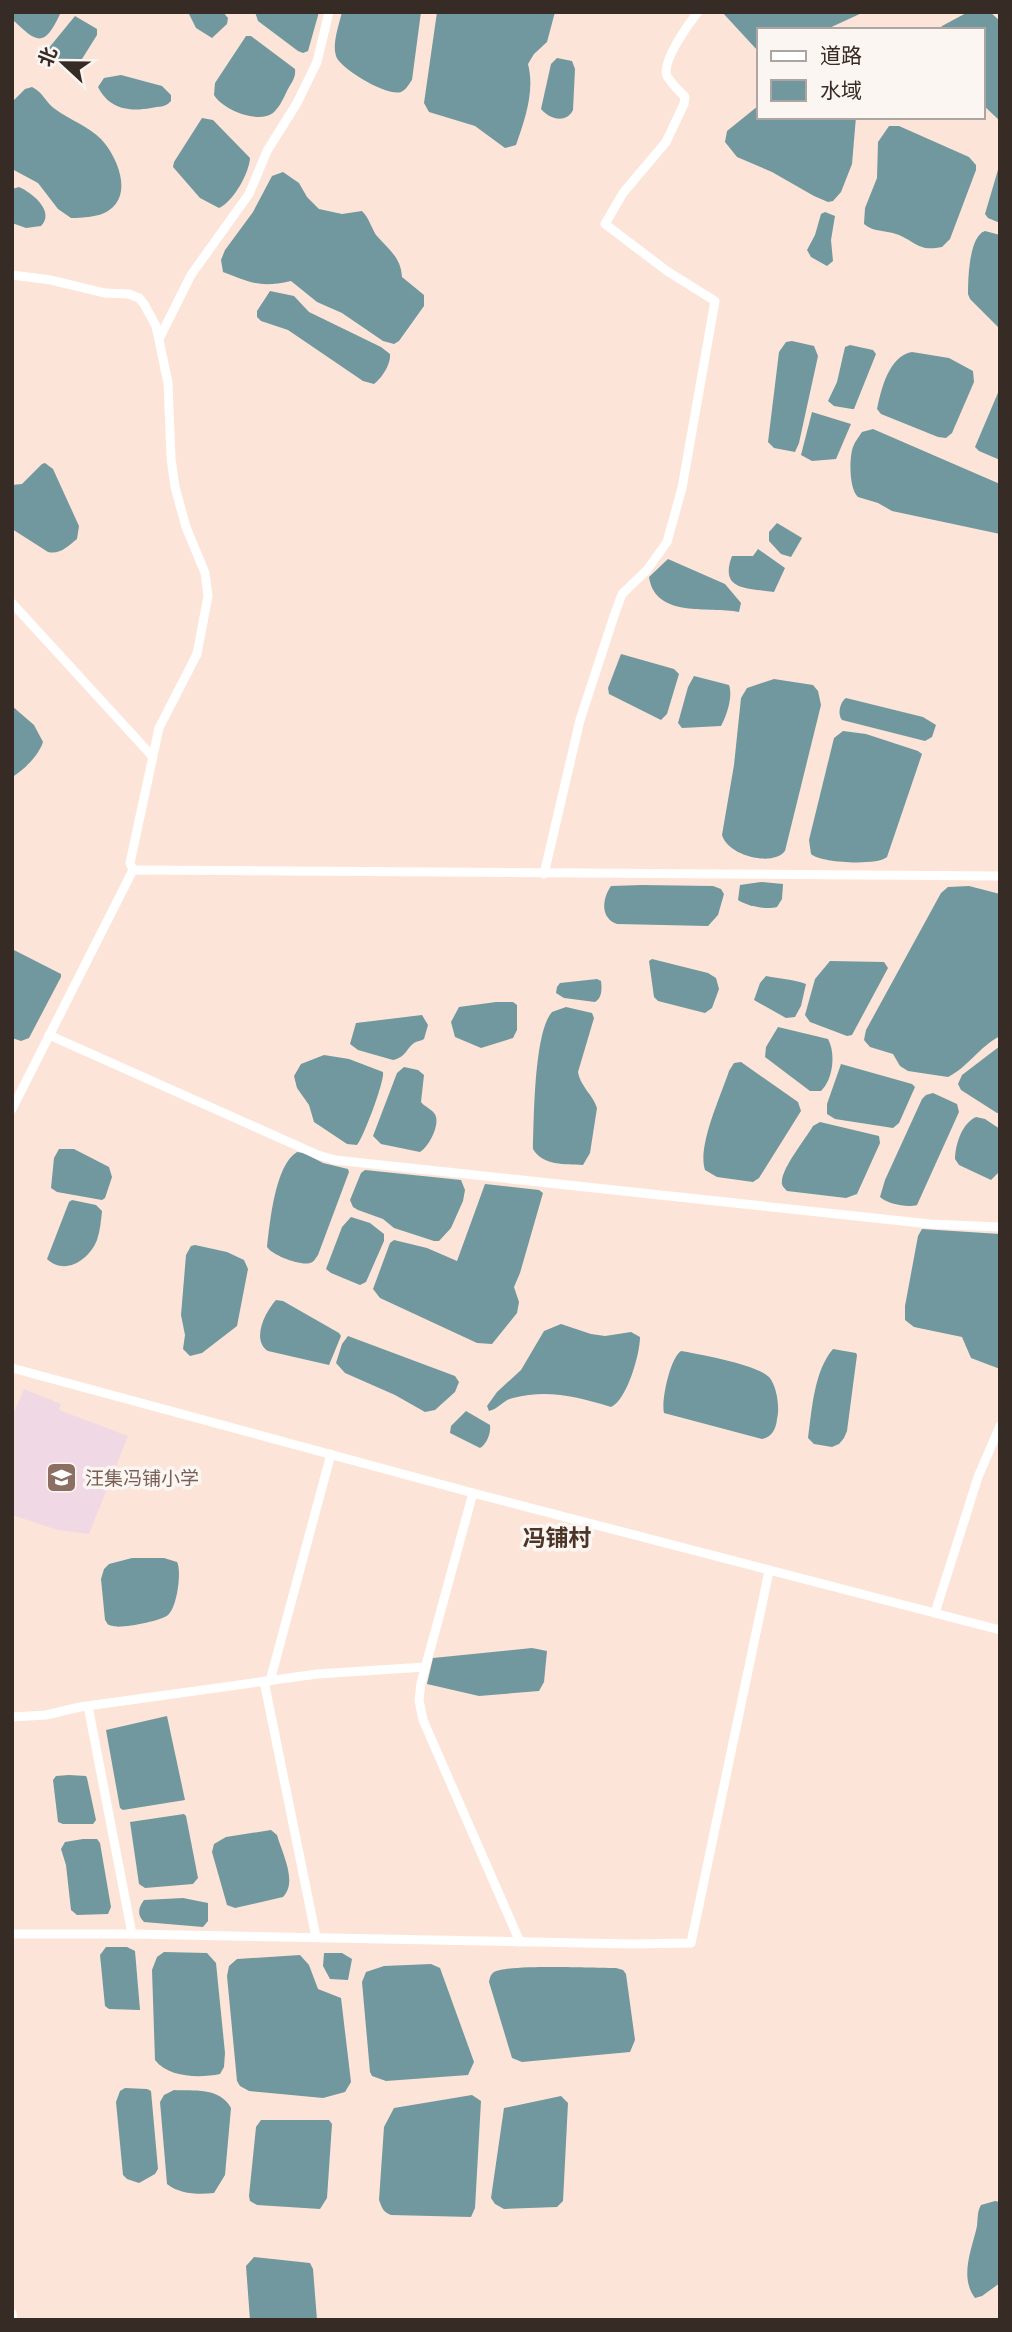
<svg xmlns="http://www.w3.org/2000/svg" width="1012" height="2332" font-family="'Work Sans','Noto Sans SC',sans-serif">
<style>
.education{fill:#f0d9e4}
.water{fill:#70989e}
.lines{fill:none;stroke-linecap:round;stroke-linejoin:round}
.minor{stroke:#fff;stroke-width:9}
.labels{text-anchor:middle;dominant-baseline:central;stroke-width:7;stroke-linejoin:round;paint-order:stroke}
.education-label{font-size:19px;fill:#785e54;stroke:#fcf6f3;text-anchor:start}
.quarter-label{font-size:23px;font-weight:bold;fill:#4c3528;stroke:#fcf6f3}
</style>
<rect width="100%" height="100%" fill="#fce5d8"/>
<!-- education -->
<path class="education" d="M24 1389 61 1404 59 1410 128 1436 89 1534 57 1530 12 1515V1417Z"/>
<!-- water -->
<g class="water">
<path d="M12 12H61C44 49 37 43 12 19Z"/>
<path d="M188 12H223L228 18 227 24 212 38 196 28Z"/>
<path d="M255 12H319L308 51 303 53 298 51 258 21Z"/>
<path d="M342 12H421L412 80C409 84 406 90 401 92 388 97 340 69 336 56 332 43 339 25 342 12Z"/>
<path d="M437 12H555L547 42 534 54 528 64C535 91 525 119 516 145L505 148 475 126 429 112 424 103Z"/>
<path d="M722 12H864L825 30H758V51Z"/>
<path d="M968 12H990L1000 21V121L982 104V30H939L942 26Z"/>
<path d="M75 16 97 29V35L77 67 74 68 46 55 48 49Z"/>
<path d="M246 36H251L295 69C296 77 292 82 288 89 284 97 280 107 273 113 258 124 223 110 214 95L215 83Z"/>
<path d="M557 58 572 61 575 69 573 110C566 124 549 119 541 109L551 64Z"/>
<path d="M121 75 162 86 171 95V101C165 108 159 106 151 108 129 112 109 109 98 87L104 78Z"/>
<path d="M32 87C43 92 46 103 55 109 70 120 88 126 101 139 117 156 134 195 108 211 99 217 82 218 71 218L58 209 38 183 12 169V102L25 89Z"/>
<path d="M758 106V117H856L852 164 841 192 833 201 828 202 814 196 772 172 737 157 725 142 727 131Z"/>
<path d="M202 118 213 120 250 158C249 173 234 201 219 208L200 198 173 167 174 162Z"/>
<path d="M889 126H899L969 157 976 165V170L950 239 942 247C917 252 916 241 896 234 885 230 873 232 864 224L865 208 877 178 878 142Z"/>
<path d="M1000 163V223L988 218 985 214Z"/>
<path d="M283 172 299 183 307 197 319 209 342 214 362 211C369 218 371 227 376 235 388 249 401 257 402 277L424 295V306L399 341 394 344 383 341 342 313 317 302 291 281C260 288 252 283 223 272L221 260 225 250 253 212 272 176Z"/>
<path d="M19 187C33 193 55 212 41 226L26 228 12 223V189Z"/>
<path d="M825 212 835 216 831 240 833 261 827 266 811 257 807 250 815 235 821 214Z"/>
<path d="M985 231 1000 235V329L970 299 968 294C968 279 969 236 985 231Z"/>
<path d="M270 291 294 296 309 312 381 347 390 354C391 364 382 378 374 384L363 381 288 330 261 321 257 317V311Z"/>
<path d="M792 341 814 346 818 356 799 443 795 452 774 448 768 442 779 352 786 342Z"/>
<path d="M850 345 873 350 876 354 854 409H852L834 406 828 401 837 382 845 347Z"/>
<path d="M912 352 949 358 973 371 974 382 952 433 946 438 938 437 881 414 877 409C881 389 889 356 912 352Z"/>
<path d="M1000 388V460L979 451 975 447Z"/>
<path d="M812 412 851 424 836 459 812 461 801 455Z"/>
<path d="M873 429 1000 484V534L892 511 878 503 858 497C849 489 849 458 853 447 855 441 859 437 862 432Z"/>
<path d="M45 463 53 469 79 526 77 539C68 546 60 555 48 552L12 529V485L22 484 42 464Z"/>
<path d="M777 523 802 538 791 557 781 554 769 541V532Z"/>
<path d="M758 549 785 568 774 592C747 588 719 591 732 556H753Z"/>
<path d="M668 559 725 584 741 603 739 612C710 606 655 619 649 577Z"/>
<path d="M621 654 674 669 679 674 667 714 661 720 609 694 608 688Z"/>
<path d="M694 676 729 685C733 696 727 715 721 726L682 728 678 723 688 687Z"/>
<path d="M774 679 813 685 818 691 821 705 785 851C773 867 728 856 722 835L734 765 741 698 747 688Z"/>
<path d="M846 698 923 717 936 725 932 737 925 741 842 720C837 714 840 702 846 698Z"/>
<path d="M12 706 34 725 43 742C39 755 23 771 12 777Z"/>
<path d="M843 731 866 734 918 751 922 754 887 857C877 866 820 863 811 854L809 840 834 738Z"/>
<path d="M761 882 783 884 782 899 777 907C766 910 747 906 738 900L740 885Z"/>
<path d="M642 885 713 886 721 889 724 894 718 915 708 926 617 924C600 918 602 899 611 886Z"/>
<path d="M969 886 1000 894V1036C979 1047 968 1067 948 1077L908 1071 900 1066 893 1054 870 1047 864 1040 866 1030 941 893 948 887Z"/>
<path d="M12 949 61 974V977L29 1038 21 1041 12 1038Z"/>
<path d="M652 959 708 973 716 978 719 989 712 1008 705 1013 658 1001 654 997 649 961Z"/>
<path d="M830 961 884 962 888 968 852 1035 847 1036 810 1022 805 1015 815 979Z"/>
<path d="M766 976C780 979 792 979 806 984L801 1006 795 1017 786 1018 754 1000 760 983Z"/>
<path d="M597 979 601 981C602 989 602 998 595 1002L564 998 556 993 557 987 560 983Z"/>
<path d="M496 1002H513L517 1005V1030L513 1038 481 1048 455 1037 451 1022 459 1007Z"/>
<path d="M566 1007 592 1013 594 1018 578 1072C580 1086 593 1095 597 1108L590 1153 583 1165C565 1164 543 1166 533 1149 534 1119 534 1032 552 1012Z"/>
<path d="M422 1015 428 1025 424 1039C421 1041 417 1041 414 1043 406 1049 406 1057 393 1060L358 1050 350 1044 356 1023Z"/>
<path d="M778 1027 828 1039C836 1054 833 1079 821 1091H810L765 1057 766 1047Z"/>
<path d="M1000 1046V1113H997L961 1090 958 1084 962 1075Z"/>
<path d="M324 1055 349 1059 383 1072C385 1081 362 1141 357 1145L347 1144 314 1122 309 1105 297 1088 294 1076 301 1064Z"/>
<path d="M741 1062 798 1102 801 1111 759 1178 753 1182 717 1177 705 1170C697 1146 721 1096 729 1071L734 1063Z"/>
<path d="M841 1064 912 1084 915 1087 899 1123 893 1128 835 1119 827 1114V1104Z"/>
<path d="M404 1067 418 1070 424 1075 421 1102C425 1107 430 1108 434 1113 442 1122 429 1147 420 1152L381 1144 373 1136 397 1073Z"/>
<path d="M933 1093 957 1104 959 1112 917 1205C907 1208 888 1204 880 1197L885 1180 922 1099 926 1095Z"/>
<path d="M976 1117 985 1119 1000 1129V1171L991 1180 959 1165 955 1159C955 1145 962 1123 976 1117Z"/>
<path d="M820 1122 879 1136 880 1143 857 1194 846 1198 787 1191C784 1187 781 1186 782 1181 782 1168 806 1138 813 1126Z"/>
<path d="M59 1149H74L109 1167 112 1177 105 1198 102 1200 57 1192 51 1188 54 1158Z"/>
<path d="M297 1152 304 1153 323 1163 348 1169 349 1172 318 1255C315 1259 314 1262 310 1263 300 1266 272 1255 267 1247 270 1222 275 1165 297 1152Z"/>
<path d="M365 1170 461 1180 465 1190 463 1201 451 1228 439 1241H434L394 1228 383 1219 358 1210 353 1207 350 1200 361 1173Z"/>
<path d="M485 1184 539 1190 543 1193 520 1273 514 1287 519 1302 517 1313 492 1344 477 1343 380 1298 373 1289 390 1243 394 1240 427 1248 457 1261Z"/>
<path d="M72 1200 96 1205 102 1211C101 1221 100 1231 97 1240 89 1260 65 1276 47 1259L69 1202Z"/>
<path d="M351 1217 370 1223 384 1234V1241L366 1282 360 1285 331 1273 326 1269 342 1227Z"/>
<path d="M922 1229 1000 1234V1369L971 1358 962 1337 914 1327 905 1320V1306L918 1236Z"/>
<path d="M195 1245 227 1252 244 1260 248 1269 237 1326 202 1353 190 1356 183 1349 185 1335 181 1315 186 1255 191 1246Z"/>
<path d="M276 1300 283 1301 339 1333 341 1336 329 1365 268 1351C251 1340 265 1312 276 1300Z"/>
<path d="M561 1324 591 1334 605 1336 631 1332 640 1337C640 1354 627 1400 611 1407 577 1397 548 1389 513 1398 503 1400 499 1409 489 1411L487 1406 497 1392 521 1370 544 1331Z"/>
<path d="M348 1336 455 1376 459 1382 455 1392 435 1410 425 1412 395 1395 345 1373 336 1363 342 1344Z"/>
<path d="M833 1349 856 1353 857 1355 847 1431 844 1438 839 1444 832 1447 814 1444 808 1438C812 1409 814 1371 833 1349Z"/>
<path d="M681 1351C699 1354 758 1365 769 1377 777 1386 780 1408 777 1419 776 1429 772 1437 762 1439L664 1413C661 1401 670 1358 681 1351Z"/>
<path d="M466 1411 490 1425C491 1433 487 1444 480 1448L450 1433 451 1426Z"/>
<path d="M132 1558H164L177 1562C182 1571 177 1608 168 1615 161 1621 121 1629 113 1626 107 1625 108 1624 105 1620L101 1579 104 1569 109 1564Z"/>
<path d="M532 1648 547 1651 544 1682 539 1691 479 1696 427 1684 433 1658Z"/>
<path d="M167 1716 185 1800 123 1810 120 1808 106 1730Z"/>
<path d="M69 1775 86 1776 87 1778 96 1820 93 1824H63L58 1822 53 1780 56 1776Z"/>
<path d="M184 1814 186 1816 198 1878 193 1884 145 1888 139 1884 130 1822Z"/>
<path d="M271 1830 277 1835C282 1853 298 1882 283 1897L235 1908 227 1905 212 1852 214 1844 226 1837Z"/>
<path d="M83 1839H97L100 1843 111 1907 108 1914 77 1915 71 1910 66 1865 61 1849 65 1842Z"/>
<path d="M183 1898 208 1903V1921L203 1927 144 1922C137 1915 138 1908 144 1900Z"/>
<path d="M106 1947H127L135 1951 140 2010 109 2009 105 2006 100 1955Z"/>
<path d="M164 1952 207 1953 216 1963 225 2053 224 2067 220 2074C200 2078 169 2078 155 2060L152 1970 157 1957Z"/>
<path d="M324 1953H342L352 1959 348 1980 330 1979 323 1966Z"/>
<path d="M300 1955 309 1965 318 1989 341 1998 351 2082 345 2092 323 2098 249 2091 240 2086 237 2081 227 1976 229 1966 237 1959Z"/>
<path d="M431 1964 440 1968 474 2062 468 2075 386 2081 372 2076 370 2072 362 1982 366 1972 384 1966Z"/>
<path d="M616 1968 623 1970 626 1974 635 2040 630 2052 522 2062 512 2058 489 1982C490 1978 490 1975 494 1972 507 1964 595 1968 616 1968Z"/>
<path d="M125 2088 147 2089 151 2091 158 2169 155 2174 139 2183 127 2179 123 2175 116 2102 120 2091Z"/>
<path d="M174 2090C193 2091 220 2087 231 2108L225 2175 214 2193C199 2195 179 2194 167 2184L160 2102 164 2095Z"/>
<path d="M472 2095 481 2101 475 2208 471 2217 391 2215C383 2212 382 2208 379 2200L384 2127 394 2108Z"/>
<path d="M561 2096 568 2103 563 2201 557 2207 504 2209 495 2204 491 2198 504 2108Z"/>
<path d="M261 2120H329L332 2124 327 2198 320 2209 257 2205 250 2201 249 2196 256 2127Z"/>
<path d="M995 2201 1000 2202V2283L982 2296 975 2298C959 2277 972 2249 977 2226 978 2218 977 2212 981 2205Z"/>
<path d="M254 2257 310 2263 313 2269 317 2320H250L246 2266Z"/>
</g>
<g class="lines">
<!-- minor -->
<g class="minor">
<path d="M12 275 51 280 105 293 129 294 139 298 144 304 156 326 168 383 171 458 175 487 186 527 205 573 208 596 197 654 159 728 130 863 133 870 12 1109"/>
<path d="M159 339 191 275 249 194 267 151 297 103 317 62 329 12"/>
<path d="M12 603 153 757"/>
<path d="M133 870 1000 876"/>
<path d="M544 874 580 720 614 616 622 594 647 570 667 542 682 488 715 301 667 271 605 224 623 193 666 142 684 104 685 97C679 91 671 83 667 76 661 62 689 23 698 12"/>
<path d="M49 1035 318 1155 335 1160 930 1224 1000 1227"/>
<path d="M12 1368 473 1493 1000 1630"/>
<path d="M473 1493 421 1683 419 1700 423 1720 520 1942"/>
<path d="M935 1613 978 1477 1000 1426"/>
<path d="M264 1681 316 1937"/>
<path d="M270 1681 331 1454"/>
<path d="M88 1706 132 1934"/>
<path d="M12 1717 46 1715 80 1707 317 1674 425 1667"/>
<path d="M12 1934H132L633 1944 691 1943 769 1571"/>
<path d="M12 2313 13 2320"/>
</g>
</g>
<!-- icons -->
<defs>
<symbol id="school-square" viewBox="-11 -11 22 22"><rect x="-9" y="-9" width="18" height="18" rx="4" fill="#8d6e63" stroke="#fcf6f3"/><path d="M0-5L7-2L0 1L-7-2ZM-4 1L0 2.5L4 1V4Q0 6-4 4Z" fill="#fff"/></symbol>
</defs>
<g fill-rule="evenodd">
<use href="#school-square" x="44" y="1460" width="35" height="35"/>
</g>
<g class="labels">
<!-- education labels -->
<g class="education-label">
<text x="85" y="1478">汪集冯铺小学</text>
</g>
<!-- quarter labels -->
<g class="quarter-label">
<text x="557" y="1538">冯铺村</text>
</g>
</g>
<!-- border -->
<rect width="1012" height="2332" fill="none" stroke="#362b25" stroke-width="28"/>
<!-- legend -->
<rect x="757" y="28" width="228" height="91" fill="#fcf6f3" stroke="#ada5a1" stroke-width="2"/>
<rect x="771" y="51" width="35" height="10" fill="#ffffff" stroke="#ada5a1" stroke-width="2"/>
<text x="820" y="63" font-size="21" fill="#362b25">道路</text>
<rect x="771" y="80" width="35" height="21" fill="#70989e" stroke="#ada5a1" stroke-width="2"/>
<text x="820" y="98" font-size="21" fill="#362b25">水域</text>
<!-- north arrow -->
<g transform="translate(63 63) rotate(292)" stroke="#fcf6f3" stroke-width="5" paint-order="stroke">
<path d="M0-5L12 26L0 18L-12 26Z" fill="#362b25"/>
<text y="-10" font-size="19" font-weight="bold" text-anchor="middle" fill="#362b25">北</text>
</g>
</svg>
